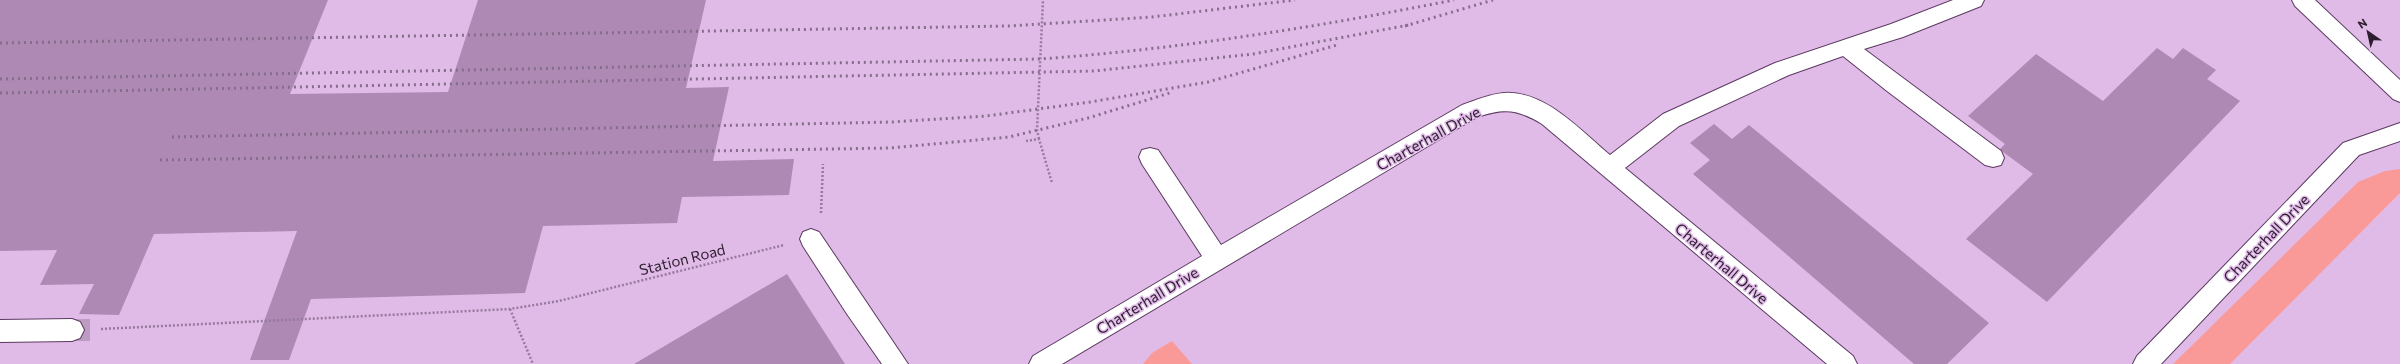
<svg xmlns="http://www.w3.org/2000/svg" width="2400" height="364" font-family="Commissioner,sans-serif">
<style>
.green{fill:#f99a99}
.building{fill:#ad89b4}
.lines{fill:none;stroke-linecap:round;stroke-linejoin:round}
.minor-tunnel{stroke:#bd9cc3;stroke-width:22;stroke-dasharray:22 11;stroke-linecap:butt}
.minor-casing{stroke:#5b3a61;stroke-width:2}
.path{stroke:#967a9c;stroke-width:2.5;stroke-dasharray:2 2;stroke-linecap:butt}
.minor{fill:#fff;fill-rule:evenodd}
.rail{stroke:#876d8c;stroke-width:3;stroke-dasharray:2 4;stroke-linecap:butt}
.labels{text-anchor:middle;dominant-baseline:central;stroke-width:3;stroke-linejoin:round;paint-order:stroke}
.street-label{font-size:15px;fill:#2c1e2f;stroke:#e1bbe8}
</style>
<rect width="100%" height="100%" fill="#e1bbe8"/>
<!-- green -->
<g class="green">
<path d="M2400 169V193L2230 364H2173L2358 182 2385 171Z"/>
<path d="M1172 341 1192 364H1143L1152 353Z"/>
</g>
<!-- building -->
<g class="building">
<path d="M0 0H328L290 94 448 92 478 0H706L686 88 729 87 713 161 794 159 789 195 682 197 677 223 543 226 525 293 311 299 289 360H250L297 231 154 234 119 315 79 314 94 284 40 285 57 250 0 251Z"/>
<path d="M2157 48 2173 59 2183 48 2216 70 2207 79 2240 101 2047 302 1966 239 2033 174 2003 152 2000 149 2005 144 1968 116 2036 54 2103 101Z"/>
<path d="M1714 124 1732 139 1749 125 1989 323 1947 364H1914L1693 174 1710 160 1690 143Z"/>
<path d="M787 274 845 364H634Z"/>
</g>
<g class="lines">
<!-- minor-tunnel -->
<path class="minor-tunnel" d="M72 330H90"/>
<defs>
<g id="minor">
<path d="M1953 0H1984L1981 6 1903 37 1864 49 2001 151 2004 158 2001 165 1993 167 1985 165 1887 91 1843 56 1789 75 1679 126 1625 168 1853 356 1857 364H1827L1542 124C1517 109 1505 108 1477 117L1062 364H1029L1033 356 1202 256 1142 164 1139 157 1142 150 1150 148 1158 150 1221 245 1462 105C1476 100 1490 94 1504 93 1545 90 1581 131 1610 155L1663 114 1775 63 1891 24Z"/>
<path d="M2292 0H2315L2400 80V102L2393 99 2295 6Z"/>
<path d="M2400 123V141L2359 155 2161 364H2133L2137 356 2343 143Z"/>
<path d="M811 229 819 232 908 364H882L847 314 803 246 800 239 803 232Z"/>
<path d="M72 319 80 322 84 330 80 338 72 341 0 342V320Z"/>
</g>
</defs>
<!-- minor casing -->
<use href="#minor" class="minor-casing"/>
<!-- path -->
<g class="path">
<path d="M1039 139 1037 130 1043 0"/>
<path d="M1026 141 1039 139 1052 183"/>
<path d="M821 213 823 164"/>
<path d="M510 309 533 364"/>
<path d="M101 329 510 309 559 301 784 245"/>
</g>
<!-- minor -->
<use href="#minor" class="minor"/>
<!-- rail -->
<g class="rail">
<path d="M1405 26 1493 0"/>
<path d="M0 43 1008 26 1152 17 1295 0"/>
<path d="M0 79 1040 59C1180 49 1317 27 1454 0"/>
<path d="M0 93 1094 71 1253 54 1409 25"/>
<path d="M172 137 892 122 986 116 1090 102 1208 82 1337 45"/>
<path d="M160 160 890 148 1009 137 1088 118 1173 92"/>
</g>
</g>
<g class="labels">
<!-- street labels -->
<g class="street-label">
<text transform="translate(1428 138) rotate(-29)">Charterhall Drive</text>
<text transform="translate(2266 238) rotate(-46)">Charterhall Drive</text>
<text transform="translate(682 259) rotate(-14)">Station Road</text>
<text transform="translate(1722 263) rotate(40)">Charterhall Drive</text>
<text transform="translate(1147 300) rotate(-31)">Charterhall Drive</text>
</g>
</g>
<!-- north arrow -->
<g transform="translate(2368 32) rotate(326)" stroke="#e1bbe8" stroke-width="3" paint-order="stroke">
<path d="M0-3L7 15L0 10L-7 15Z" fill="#2c1e2f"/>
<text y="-6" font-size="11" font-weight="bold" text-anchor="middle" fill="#2c1e2f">N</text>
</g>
</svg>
